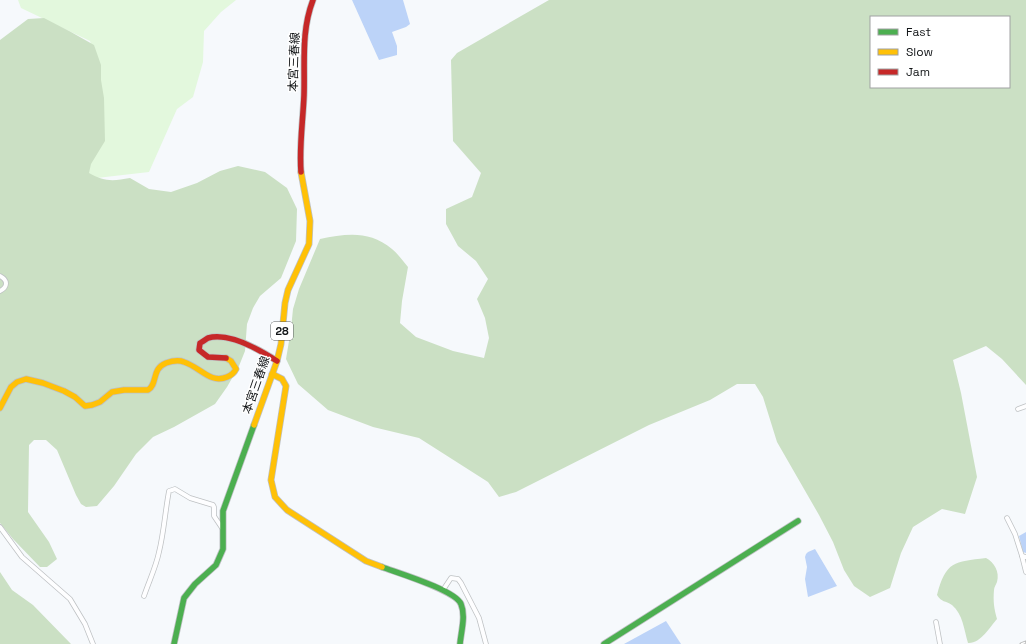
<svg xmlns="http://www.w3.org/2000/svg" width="1026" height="644" font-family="'Space Grotesk','Noto Sans JP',sans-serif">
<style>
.green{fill:#e3f8dd}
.forest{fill:#cbe0c4;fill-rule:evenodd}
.water{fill:#bcd3f8}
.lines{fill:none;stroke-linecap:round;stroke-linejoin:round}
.street-casing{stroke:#bec1c3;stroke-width:5.5}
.fast-casing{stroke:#bec1c3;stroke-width:7}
.slow-casing{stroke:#bec1c3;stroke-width:7}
.jam-casing{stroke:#bec1c3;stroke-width:7}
.street{stroke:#fefeff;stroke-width:4}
.fast{stroke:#4caf50;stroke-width:5.5}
.slow{stroke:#ffc107;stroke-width:5.5}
.jam{stroke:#c62828;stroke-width:5.5}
.rail-casing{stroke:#bbbcbc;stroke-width:3}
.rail{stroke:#fff;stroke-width:1.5;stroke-dasharray:4.5;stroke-linecap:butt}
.labels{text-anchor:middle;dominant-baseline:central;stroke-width:3;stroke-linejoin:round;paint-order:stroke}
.shield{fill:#fff;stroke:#585a5c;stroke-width:1}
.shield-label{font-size:11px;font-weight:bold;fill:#111416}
.street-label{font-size:12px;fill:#111416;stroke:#fff}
</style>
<rect width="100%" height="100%" fill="#f6f9fc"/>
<!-- green -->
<path class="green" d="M18 0H236L221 12 204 31 203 62 193 97 177 109 149 172 88 179 99 72 90 41 21 8Z"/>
<!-- forest -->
<g class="forest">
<path d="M549 0H1026V385L1002 359 986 346 953 360 961 393 977 477 965 514 942 509 913 527 901 553 890 588 870 597 854 586 844 570 833 542 819 515 777 442 763 397 755 384H737L710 400 649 425 516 492 499 497 488 482 419 438 373 427 328 410 298 384 286 359 291 329 293 309 299 289 320 239C346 234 369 230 392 249 398 254 403 261 408 267L402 301 400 323 416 337 453 351 484 358 489 338 485 318 477 299 488 279 476 261 458 246 446 224V209L472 197 481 173 453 141 451 60 457 53ZM871 17H1009V87H871Z"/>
<path d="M44 18 71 32 94 45 101 65V80L104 98 105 141 91 164 89 173C104 182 114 181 130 178L149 189 171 192 197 183 220 171 238 166 265 172 287 188 297 209 296 241 281 278 260 296 253 308 247 324 245 351 239 366 227 387 215 404 174 427 153 437 136 454 114 486 97 506 86 507 81 504 76 495 57 450 46 440H34L29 445 28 512 49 542 57 559 47 567H40L13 539 0 523V40L28 19Z"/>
<path d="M986 558C994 562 1000 572 997 582 996 585 994 587 994 590 993 601 994 609 997 619 990 627 980 644 968 643 964 630 963 614 952 605 945 600 942 603 937 595 946 561 954 562 986 558Z"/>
<path d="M0 572 12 590 33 605 71 644H0Z"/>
</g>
<!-- water -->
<g class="water">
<path d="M352 0H403L410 24 406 27 392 32 397 46V55L379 60Z"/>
<path d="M1026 532V553L1023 552 1019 536Z"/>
<path d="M815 549 837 586 808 597 805 579 807 567 805 557 806 554 808 552Z"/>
<path d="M666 621 681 644H624Z"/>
</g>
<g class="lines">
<defs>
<g id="street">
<path d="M0 276C8 280 8 287 0 291"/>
<path d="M1018 409 1026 406"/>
<path d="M1007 518 1015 534 1022 556"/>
<path d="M0 527 22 557 70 599 85 624 93 644"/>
<path d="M1026 557 1022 556 1026 572"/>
<path d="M443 590 451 578 458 579 461 583 479 618 486 644"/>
<path d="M144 596C149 581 156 567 159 552 164 532 165 512 169 491L175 489 190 498 213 505 214 507V516L222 528"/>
<path d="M936 622 940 644"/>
</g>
<g id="fast">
<path d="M382 567C398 573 455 590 461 604 466 616 461 632 460 644"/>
<path d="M174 644 184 598 195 584 216 565 223 549V511L254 425"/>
<path d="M604 644 798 521"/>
</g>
<g id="slow">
<path d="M272 374 282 379 286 386 271 480 275 497 287 510 366 561 382 567"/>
<path d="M0 408 11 387 17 382 26 379 43 383 64 391 75 397 85 406 92 405 100 402 112 392 124 390H148C158 384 151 369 166 363 172 361 179 360 184 362 200 367 210 384 227 377 232 375 234 373 236 369L231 361 226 358"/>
<path d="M254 425 277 361 281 344 285 303 288 290 309 244 310 221 301 172"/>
</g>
<g id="jam">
<path d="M301 172C299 146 303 121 304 95 305 62 301 31 313 0"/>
<path d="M226 358 208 357 199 350 200 343C203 342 206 339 208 338 230 332 260 350 277 361"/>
</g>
</defs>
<!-- street casing -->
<use href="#street" class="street-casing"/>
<!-- fast casing -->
<use href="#fast" class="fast-casing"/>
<!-- slow casing -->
<use href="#slow" class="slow-casing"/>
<!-- jam casing -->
<use href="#jam" class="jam-casing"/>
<!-- street -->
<use href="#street" class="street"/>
<!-- fast -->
<use href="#fast" class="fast"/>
<!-- slow -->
<use href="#slow" class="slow"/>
<!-- jam -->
<use href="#jam" class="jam"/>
<defs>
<path id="rail" d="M1021 644 1026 642"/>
</defs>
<!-- rail casing -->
<use href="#rail" class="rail-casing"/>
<!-- rail -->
<use href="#rail" class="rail"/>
</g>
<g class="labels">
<!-- shield labels -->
<rect class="shield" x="271" y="322" width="22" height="18" rx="3"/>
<g class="shield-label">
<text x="282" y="331">28</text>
</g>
<!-- street labels -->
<g class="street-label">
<text transform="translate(294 62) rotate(-88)">本宮三春線</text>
<text transform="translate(256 385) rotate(-71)">本宮三春線</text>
</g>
</g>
<!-- legend -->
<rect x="870" y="16" width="140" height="72" fill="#ffffff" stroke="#a0a1a2"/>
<rect x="878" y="29" width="20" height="6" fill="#4caf50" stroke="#a0a1a2"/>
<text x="906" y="36" font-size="12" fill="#111416">Fast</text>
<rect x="878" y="49" width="20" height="6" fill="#ffc107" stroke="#a0a1a2"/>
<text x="906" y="56" font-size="12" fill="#111416">Slow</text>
<rect x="878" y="69" width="20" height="6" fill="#c62828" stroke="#a0a1a2"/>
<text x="906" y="76" font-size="12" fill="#111416">Jam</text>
</svg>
